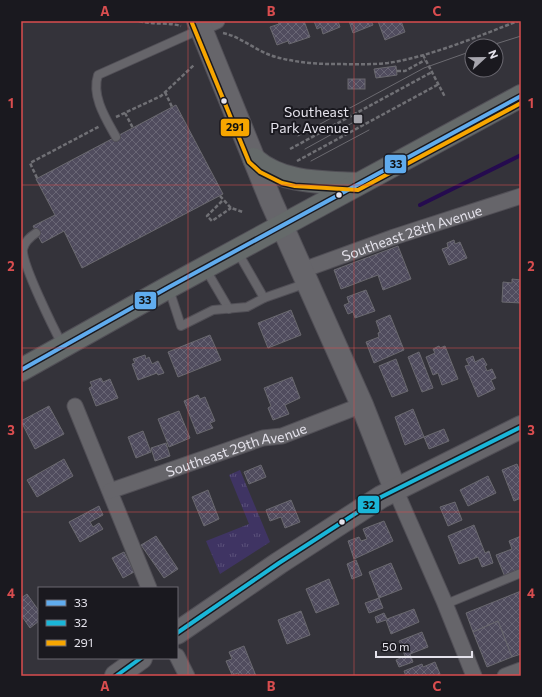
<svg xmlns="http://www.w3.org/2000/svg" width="542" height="697" font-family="Commissioner,sans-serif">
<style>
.grass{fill:url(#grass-tufts)}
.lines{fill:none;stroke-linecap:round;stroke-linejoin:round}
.stream{stroke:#250b4f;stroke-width:4}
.building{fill:url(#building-cross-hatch);stroke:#6a696f}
.lane-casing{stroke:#514f56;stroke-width:10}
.street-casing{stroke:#514f56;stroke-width:17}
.secondary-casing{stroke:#514f56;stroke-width:24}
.primary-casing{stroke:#514f56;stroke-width:24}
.path{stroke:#707075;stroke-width:2.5;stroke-dasharray:4 2;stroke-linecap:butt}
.lane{stroke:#66656a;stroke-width:8}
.street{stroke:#66656a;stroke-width:15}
.secondary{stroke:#66656a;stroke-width:22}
.primary{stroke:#656a6a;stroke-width:22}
.tram{stroke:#6b6a70;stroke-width:1}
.bus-1-casing{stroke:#1a191f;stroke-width:7}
.bus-2-casing{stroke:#1a191f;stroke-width:7}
.bus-3-casing{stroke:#1a191f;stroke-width:7}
.bus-1{stroke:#60acee;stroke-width:4}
.bus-2{stroke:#1ab6d8;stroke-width:4}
.bus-3{stroke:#f7a600;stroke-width:4}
.grid{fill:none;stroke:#d94d4f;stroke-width:1;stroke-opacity:0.55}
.bus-dot{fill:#e4e2eb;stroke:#1a191f;stroke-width:1.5}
.poi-dot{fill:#a6a5ad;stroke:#1a191f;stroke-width:1.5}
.labels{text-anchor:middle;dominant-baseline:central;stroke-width:4;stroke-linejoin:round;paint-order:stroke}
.poi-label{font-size:14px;fill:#e4e2eb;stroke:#1a191f;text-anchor:end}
.street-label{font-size:14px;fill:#e4e2eb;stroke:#1a191f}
.line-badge{stroke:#1a191f;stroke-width:1.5}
.pale-badge-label{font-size:11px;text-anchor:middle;font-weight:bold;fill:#111}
.neatline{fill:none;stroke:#d94d4f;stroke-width:1.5}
.grid-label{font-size:13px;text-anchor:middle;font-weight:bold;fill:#d94d4f}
</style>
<defs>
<pattern id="grass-tufts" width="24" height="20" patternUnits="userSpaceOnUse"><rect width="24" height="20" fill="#3f3463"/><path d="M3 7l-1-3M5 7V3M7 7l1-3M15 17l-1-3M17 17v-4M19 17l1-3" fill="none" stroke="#5b517a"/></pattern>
<pattern id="building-cross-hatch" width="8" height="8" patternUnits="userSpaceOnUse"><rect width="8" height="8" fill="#504c5e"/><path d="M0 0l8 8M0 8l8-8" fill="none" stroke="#696675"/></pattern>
</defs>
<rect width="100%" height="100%" fill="#34333a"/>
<!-- grass -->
<path class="grass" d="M240 470 270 542 220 574 206 541 249 524 229 475Z"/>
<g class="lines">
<!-- stream -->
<path class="stream" d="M420 205 521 155"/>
</g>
<!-- building -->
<g class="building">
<path d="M278 21H304L310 37 289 44 288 41 277 45 270 27 279 24Z"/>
<path d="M314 21H338L340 27 323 34 321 27 317 29Z"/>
<path d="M349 21H371L373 25 353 33Z"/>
<path d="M378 21H401L405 32 385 40Z"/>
<path d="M396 66 397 75 376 78 374 69Z"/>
<rect x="348" y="79" width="17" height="10"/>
<path d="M176 105 223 194 82 268 64 231 42 243 33 226 55 215 36 179Z"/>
<path d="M454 240 455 244 460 242 467 258 449 265 442 249 448 247 447 243Z"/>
<path d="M398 246 411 279 383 290 378 275 341 289 334 270Z"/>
<path d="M512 279 521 280V303L502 302 503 282 512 283Z"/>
<path d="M366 290 375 311 355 318 353 312 348 314 344 305 349 303 347 297Z"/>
<path d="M291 310 301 335 268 348 258 323Z"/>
<path d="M390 315 404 350 374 363 366 342 379 337 378 333 380 332 376 321Z"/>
<path d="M210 335 221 360 178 377 168 352Z"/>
<path d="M439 346 440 348 445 346 458 379 442 385 438 373 433 375 426 357 435 353 433 349Z"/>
<path d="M419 352 433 388 422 392 408 357Z"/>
<path d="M145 355 146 359 149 357 152 364 158 361 164 373 158 375 157 373 138 380 132 364 135 363 133 359Z"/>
<path d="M473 356 475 362 483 358 487 365 485 366 487 371 492 369 496 378 491 380 495 389 478 397 465 366 469 365 466 359Z"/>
<path d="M396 359 408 391 392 397 379 366Z"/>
<path d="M292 377 300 398 285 405 289 414 273 420 268 408 271 406 264 388Z"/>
<path d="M101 378 103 382 110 379 118 398 96 406 89 388 92 386 90 382Z"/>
<path d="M198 395 200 399 205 397 215 421 210 423 213 428 197 434 184 401Z"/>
<path d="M49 406 64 434 35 449 21 421Z"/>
<path d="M413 409 424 437 405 445 395 417Z"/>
<path d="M179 411 190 438 169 447 158 419Z"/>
<path d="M444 429 449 441 429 449 424 437Z"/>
<path d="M143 431 151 452 136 458 128 437Z"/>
<path d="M166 443 170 456 155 461 151 448Z"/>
<path d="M64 459 73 476 37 497 27 480Z"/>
<path d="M517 464 521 473V498L514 501 502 470Z"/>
<path d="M261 465 266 477 249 484 244 472Z"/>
<path d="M488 476 496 493 468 506 460 490Z"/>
<path d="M208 490 219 519 204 526 192 497Z"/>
<path d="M291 500 300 522 285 528 281 517 270 521 266 510Z"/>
<path d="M455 502 462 520 448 526 440 507Z"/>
<path d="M99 506 103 515 90 522 93 527 99 523 103 529 80 542 69 522Z"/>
<path d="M384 521 393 541 354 559 348 541 359 537 361 541 367 539 363 529Z"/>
<path d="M474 525 485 553 489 551 493 563 482 567 478 557 459 564 448 536Z"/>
<path d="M156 536 178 569 164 578 141 545Z"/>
<path d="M521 536V570L505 577 496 555 512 549 509 541Z"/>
<path d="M124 552 134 572 123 578 112 558Z"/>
<path d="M356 560 362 575 352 579 347 564Z"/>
<path d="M391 563 402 589 379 598 369 572Z"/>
<path d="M329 579 339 604 316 613 306 589Z"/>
<path d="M521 591V654L512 657 498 621 473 632 466 613Z"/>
<path d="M27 594 39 611V621L30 628 21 615V598Z"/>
<path d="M379 598 383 608 369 613 365 603Z"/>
<path d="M414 609 419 622 391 634 386 620 377 623 375 617 384 613 387 619Z"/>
<path d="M301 611 310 635 287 644 278 620Z"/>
<path d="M498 621 512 657 487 667 473 632Z"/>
<path d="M422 632 428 647 410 654 413 662 399 667 396 660 405 656 399 641Z"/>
<path d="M244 646 256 676H239L238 673 232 675 226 661 232 659 229 652Z"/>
<path d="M435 662 440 674 435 676H406L404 671 422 664 423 667Z"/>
</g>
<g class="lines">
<defs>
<g id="lane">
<path d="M116 137C106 119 91 96 98 75L201 29"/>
<path d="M36 233C30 237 25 241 23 249 21 263 55 331 63 346"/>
<path d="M237 251 264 298"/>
<path d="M205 268 229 309"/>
<path d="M169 289 181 326 213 310 247 307 264 298 307 283"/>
<path d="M446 604 521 573"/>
</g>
<g id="street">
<path d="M201 28 217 21"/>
<path id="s1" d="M303 270 394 237 521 196"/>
<path d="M75 406 149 588"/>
<path d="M395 489 444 601 474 676"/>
<path id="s2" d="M110 491 263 438 282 436 362 405"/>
<path d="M177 656 187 676"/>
<path d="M505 676 521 670"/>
</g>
<g id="secondary">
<path d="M198 21 271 201 362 405 395 489"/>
<path d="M177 633 279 563 381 497 521 427"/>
<path d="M116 676 141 658"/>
</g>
<g id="primary">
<path d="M254 159C283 184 321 182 357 184"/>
<path d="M21 370 169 287 521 96"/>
</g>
</defs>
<!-- lane casing -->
<use href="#lane" class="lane-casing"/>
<!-- street casing -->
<use href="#street" class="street-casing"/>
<!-- secondary casing -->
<use href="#secondary" class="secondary-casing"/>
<!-- primary casing -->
<use href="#primary" class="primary-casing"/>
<!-- path -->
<g class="path">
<path d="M139 21C153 25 167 22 181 26"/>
<path d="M223 33C242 37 257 52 276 57 294 62 314 64 333 64 351 64 370 65 388 63 429 57 479 36 518 21"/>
<path d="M423 55 445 97"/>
<path d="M397 71H405L425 60"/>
<path d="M165 92 172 107"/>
<path d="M125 113 133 128"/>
<path d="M116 117 161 96 194 65"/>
<path d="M290 149 432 72"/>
<path d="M297 161 439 84"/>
<path d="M37 178 30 163 100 126"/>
<path d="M220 196 231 208 243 212"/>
<path d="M222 201 207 216 212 221 231 208"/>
</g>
<!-- lane -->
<use href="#lane" class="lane"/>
<!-- street -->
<use href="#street" class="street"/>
<!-- secondary -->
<use href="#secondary" class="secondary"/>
<!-- primary -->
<use href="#primary" class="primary"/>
<!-- tram -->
<g class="tram">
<path d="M489 46 521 36"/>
<path d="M298 136 424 68 472 51"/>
<path d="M305 149 363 117"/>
<path d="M311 161 369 130"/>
</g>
<defs>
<path id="bus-1" d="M21 370 169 287 521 96"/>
<g id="bus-2">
<path d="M177 633 279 563 381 497 521 427"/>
<path d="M116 676 141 658"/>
</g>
<path id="bus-3" d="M192 23 249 162 260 172 282 183 295 186 358 190 521 103"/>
</defs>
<!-- bus-1 casing -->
<use href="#bus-1" class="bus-1-casing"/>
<!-- bus-2 casing -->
<use href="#bus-2" class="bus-2-casing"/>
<!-- bus-3 casing -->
<use href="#bus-3" class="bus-3-casing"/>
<!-- bus-1 -->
<use href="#bus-1" class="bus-1"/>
<!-- bus-2 -->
<use href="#bus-2" class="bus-2"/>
<!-- bus-3 -->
<use href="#bus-3" class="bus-3"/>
</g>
<!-- grid -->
<path class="grid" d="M188 21V676M354 21V676M21 185H521M21 348H521M21 512H521"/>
<!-- markers -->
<g class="bus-dot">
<circle cx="224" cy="101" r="3.5"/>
<circle cx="339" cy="195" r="3.5"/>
<circle cx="342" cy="522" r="3.5"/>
</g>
<rect class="poi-dot" x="353" y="114" width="10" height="10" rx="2"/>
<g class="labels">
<!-- poi labels -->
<g class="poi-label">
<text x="349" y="111">Southeast<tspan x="349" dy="16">Park Avenue</tspan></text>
</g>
<!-- street labels -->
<g class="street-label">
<text stroke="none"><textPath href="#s1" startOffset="115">Southeast 28th Avenue</textPath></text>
<text stroke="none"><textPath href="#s2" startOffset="133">Southeast 29th Avenue</textPath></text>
</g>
</g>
<g class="line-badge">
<rect x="220" y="118" width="30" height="19" rx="4" fill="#f7a600"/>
<rect x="384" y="154" width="23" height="20" rx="4" fill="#60acee"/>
<rect x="134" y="291" width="23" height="19" rx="4" fill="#60acee"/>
<rect x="357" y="495" width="23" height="19" rx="4" fill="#1ab6d8"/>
</g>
<g class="pale-badge-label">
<text x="235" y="131">291</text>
<text x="396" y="168">33</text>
<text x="145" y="304">33</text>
<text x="369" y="509">32</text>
</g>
<!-- border -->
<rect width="542" height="697" fill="none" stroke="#1a191f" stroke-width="44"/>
<!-- legend -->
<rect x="38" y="587" width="140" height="72" fill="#1a191f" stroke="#6b6971"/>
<rect x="46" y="600" width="20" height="6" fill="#60acee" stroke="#6b6971"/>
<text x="74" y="607" font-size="12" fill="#e4e2eb">33</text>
<rect x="46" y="620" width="20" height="6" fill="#1ab6d8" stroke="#6b6971"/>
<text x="74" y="627" font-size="12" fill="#e4e2eb">32</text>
<rect x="46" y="640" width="20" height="6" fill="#f7a600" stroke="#6b6971"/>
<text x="74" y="647" font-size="12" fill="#e4e2eb">291</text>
<!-- north arrow -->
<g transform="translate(484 58) rotate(68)"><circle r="19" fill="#1a191f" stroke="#6b6971"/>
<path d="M0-3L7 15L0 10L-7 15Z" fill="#a6a5ad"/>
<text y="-6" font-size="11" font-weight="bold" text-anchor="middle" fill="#e4e2eb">N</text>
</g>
<!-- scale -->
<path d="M376 651v6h96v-6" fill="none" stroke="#e4e2eb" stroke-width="2"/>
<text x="382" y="651" font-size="12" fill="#e4e2eb" stroke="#1a191f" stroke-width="3" paint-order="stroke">50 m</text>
<rect x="22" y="22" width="498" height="653" class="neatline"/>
<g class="grid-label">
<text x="105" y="16">A</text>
<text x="271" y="16">B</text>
<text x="437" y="16">C</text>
<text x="11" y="108">1</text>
<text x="531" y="108">1</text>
<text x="11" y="271">2</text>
<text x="531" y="271">2</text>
<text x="11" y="435">3</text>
<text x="531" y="435">3</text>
<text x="11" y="598">4</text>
<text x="531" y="598">4</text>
<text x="105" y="691">A</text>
<text x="271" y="691">B</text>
<text x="437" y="691">C</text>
</g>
</svg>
